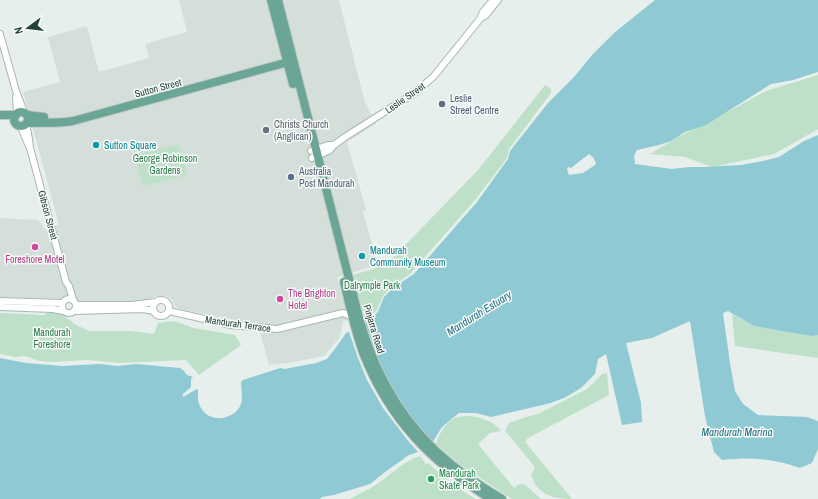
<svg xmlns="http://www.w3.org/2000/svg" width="818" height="499" font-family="'Archivo Narrow',sans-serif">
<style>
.built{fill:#d4dfda}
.green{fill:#bfe0c8}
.water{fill:#8ec9d4;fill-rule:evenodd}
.pier{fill:#e6efeb}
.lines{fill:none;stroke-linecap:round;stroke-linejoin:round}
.minor-casing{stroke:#a8b8b2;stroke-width:8}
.major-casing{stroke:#c2cac8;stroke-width:10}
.minor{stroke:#fff;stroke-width:6}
.major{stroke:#6aa596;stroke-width:8}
.service-dot{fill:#5c6f8a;stroke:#f7fbf9;stroke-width:1.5}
.worship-dot{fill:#6b7280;stroke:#f7fbf9;stroke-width:1.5}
.culture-dot{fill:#0f9aa8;stroke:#f7fbf9;stroke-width:1.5}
.hotel-dot{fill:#d1479c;stroke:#f7fbf9;stroke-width:1.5}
.leisure-dot{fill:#2e9e5b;stroke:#f7fbf9;stroke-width:1.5}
.labels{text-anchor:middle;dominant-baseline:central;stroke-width:3;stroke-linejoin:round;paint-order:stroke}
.street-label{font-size:10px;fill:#24423a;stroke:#f7fbf9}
.service-label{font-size:10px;fill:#4e5e75;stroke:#f7fbf9;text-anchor:start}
.worship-label{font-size:10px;fill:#5b616d;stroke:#f7fbf9;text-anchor:start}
.culture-label{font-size:10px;fill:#0d838f;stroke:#f7fbf9;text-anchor:start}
.park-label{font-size:10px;fill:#2d7a4b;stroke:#f7fbf9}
.hotel-label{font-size:10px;fill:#b23c85;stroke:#f7fbf9}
.leisure-label{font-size:10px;fill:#27864d;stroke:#f7fbf9;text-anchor:start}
.water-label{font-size:11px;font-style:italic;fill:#1c6f80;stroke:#f7fbf9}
</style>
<rect width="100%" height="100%" fill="#e6efeb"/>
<!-- built -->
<path class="built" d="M179 0H339L365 103 376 124 347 142 366 210 363 212 378 265 337 277 349 320 343 321 340 337 324 356 288 363 269 365 258 325 180 309 175 306 172 300 168 297 163 296H157L143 301 78 303 71 296H67L59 299 0 297V218L37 220 42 224 44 229 59 225 23 92 60 82 48 37 87 26 99 72 149 58 145 44 187 32Z"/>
<!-- green -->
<g class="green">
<path d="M818 75V129L774 154 712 167 685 157 650 154 678 137 715 119 766 91Z"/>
<path d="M545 85 551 89V93L509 149 507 158 475 200 410 274 390 288 383 296 377 310 365 322 353 275 386 265 478 170Z"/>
<path d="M179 144 187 175 143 186 135 155Z"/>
<path d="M51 310 59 312 76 325 90 331H131L154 334 158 323 174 321 194 328 235 335 241 345 199 375 186 360 118 363 87 360 53 362 40 361 25 356 16 357 0 354V313L44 315Z"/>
<path d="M732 314 754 326 811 336 818 335V358L735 346Z"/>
<path d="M607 373 609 395 528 438 525 442 572 499C553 499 538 495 531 475L535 467 505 431 509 423 526 417 538 414 587 389 602 374Z"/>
<path d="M470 416C480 417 496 422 501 431L490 433 478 444 514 488 519 484H524L541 499H512L458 463 436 444C439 433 447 420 458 417 462 416 466 416 470 416Z"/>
<path d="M420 456 426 464 428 463 451 483 475 499H349C358 494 369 490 377 484 391 475 403 461 420 456Z"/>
</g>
<!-- water -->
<path class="water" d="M655 0H818V72L793 80 771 84 706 125 685 132 671 141 659 145 637 150 634 156 635 164 672 169 689 167H705L741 165 763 161 779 157 804 141 818 135V335L811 336 754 326 728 311 723 313 730 363 735 391 743 404 758 415 807 417 818 421V449L812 463 800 468C773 458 750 457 722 460L714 452 705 416 690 321 652 338 626 343 641 403 642 422 622 425 606 354 598 359 595 374 581 388 566 397 551 403 491 417 476 413H459L442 427 429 448 409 455 385 472 370 484 334 495 322 497 320 499H0V358L26 363 62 366 100 364 117 366 136 364 180 368 183 370 187 375 193 377 191 379V387L183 394V397L195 390 198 389C198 396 197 402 201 408 210 424 235 420 241 404 243 398 241 389 241 382L243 380 280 368 285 369 316 363 327 359 337 346 346 333 361 327 378 312 384 297 394 287 414 274 477 202 508 159 510 151 548 103 574 77 593 54 614 33ZM589 154 593 157 596 163 595 165 583 173 569 175 567 169 568 167 571 168Z"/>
<!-- pier -->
<path class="pier" d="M352 328 380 368 427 451 420 454 409 442 383 408 367 380 358 358 348 329Z"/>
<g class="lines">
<defs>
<g id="minor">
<path d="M481 18 486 15 498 0"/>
<path d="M0 34 16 91 24 112"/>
<path d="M16 97 17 113"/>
<path d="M26 124 29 139 30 148 66 282 69 286 73 300"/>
<path d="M20 125 29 146"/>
<path d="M311 151 328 145H334"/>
<path d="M312 158 330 150 334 145 345 137 416 92 434 76 480 19 483 12 493 0"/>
<circle cx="69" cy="306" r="7"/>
<circle cx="161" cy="308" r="8"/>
<path d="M0 301 62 303"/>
<path d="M76 305H132L156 302"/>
<path d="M0 307 53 309 63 311"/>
<path d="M74 311 143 309 154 311"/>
<path d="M169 311 231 325 277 329 343 313 353 317"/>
</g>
<g id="major">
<path d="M271 0 293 84"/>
<path d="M278 0 360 322C377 379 405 428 452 465 468 478 485 489 502 499"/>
<circle cx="21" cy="119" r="7"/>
<path d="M0 115H16"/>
<path d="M27 115 44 117"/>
<path d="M27 123C42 122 58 124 73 121L292 61"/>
<path d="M344 282C350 306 355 332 364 355 390 420 432 463 491 499"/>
</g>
</defs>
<!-- minor casing -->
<use href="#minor" class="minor-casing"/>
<!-- major casing -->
<use href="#major" class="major-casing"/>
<!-- minor -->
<use href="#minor" class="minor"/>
<!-- major -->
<use href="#major" class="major"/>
</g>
<!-- markers -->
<g class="service-dot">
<circle cx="442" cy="104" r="4"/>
<circle cx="291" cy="177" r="4"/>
</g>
<circle class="worship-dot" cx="266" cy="130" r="4"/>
<g class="culture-dot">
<circle cx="96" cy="145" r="4"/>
<circle cx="362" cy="256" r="4"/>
</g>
<g class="hotel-dot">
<circle cx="35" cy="247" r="4"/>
<circle cx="280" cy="299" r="4"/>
</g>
<circle class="leisure-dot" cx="431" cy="479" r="4"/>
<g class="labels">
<!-- street labels -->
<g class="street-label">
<text transform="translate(158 88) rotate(-15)">Sutton Street</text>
<text transform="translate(405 98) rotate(-35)">Leslie Street</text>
<text transform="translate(48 215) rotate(75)">Gibson Street</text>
<text transform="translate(238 324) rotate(8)">Mandurah Terrace</text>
<text transform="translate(374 329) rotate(73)">Pinjarra Road</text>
</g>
<!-- service labels -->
<g class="service-label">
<text x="450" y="98">Leslie<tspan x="450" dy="12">Street Centre</tspan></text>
<text x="299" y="171">Australia<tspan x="299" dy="12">Post Mandurah</tspan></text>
</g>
<!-- worship labels -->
<g class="worship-label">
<text x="274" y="124">Christs Church<tspan x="274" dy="12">(Anglican)</tspan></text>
</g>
<!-- culture labels -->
<g class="culture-label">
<text x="104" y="145">Sutton Square</text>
<text x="370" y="250">Mandurah<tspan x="370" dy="12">Community Museum</tspan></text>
</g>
<!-- park labels -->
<g class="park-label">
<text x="165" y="158">George Robinson<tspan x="165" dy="12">Gardens</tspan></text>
<text x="372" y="285">Dalrymple Park</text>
<text x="52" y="332">Mandurah<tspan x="52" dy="12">Foreshore</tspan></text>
</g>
<!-- hotel labels -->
<g class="hotel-label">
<text x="35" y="259">Foreshore Motel</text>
<text x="288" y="293" text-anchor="start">The Brighton<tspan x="288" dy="12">Hotel</tspan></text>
</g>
<!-- leisure labels -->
<g class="leisure-label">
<text x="439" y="473">Mandurah<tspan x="439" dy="12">Skate Park</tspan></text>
</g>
<!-- water labels -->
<g class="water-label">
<text transform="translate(479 313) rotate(-32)">Mandurah Estuary</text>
<text x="737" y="432">Mandurah Marina</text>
</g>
</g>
<!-- north arrow -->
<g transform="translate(28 28) rotate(255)" stroke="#f7fbf9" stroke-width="3" paint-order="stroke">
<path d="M0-3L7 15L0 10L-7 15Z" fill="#24423a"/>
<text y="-6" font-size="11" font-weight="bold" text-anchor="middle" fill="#24423a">N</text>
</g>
</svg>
